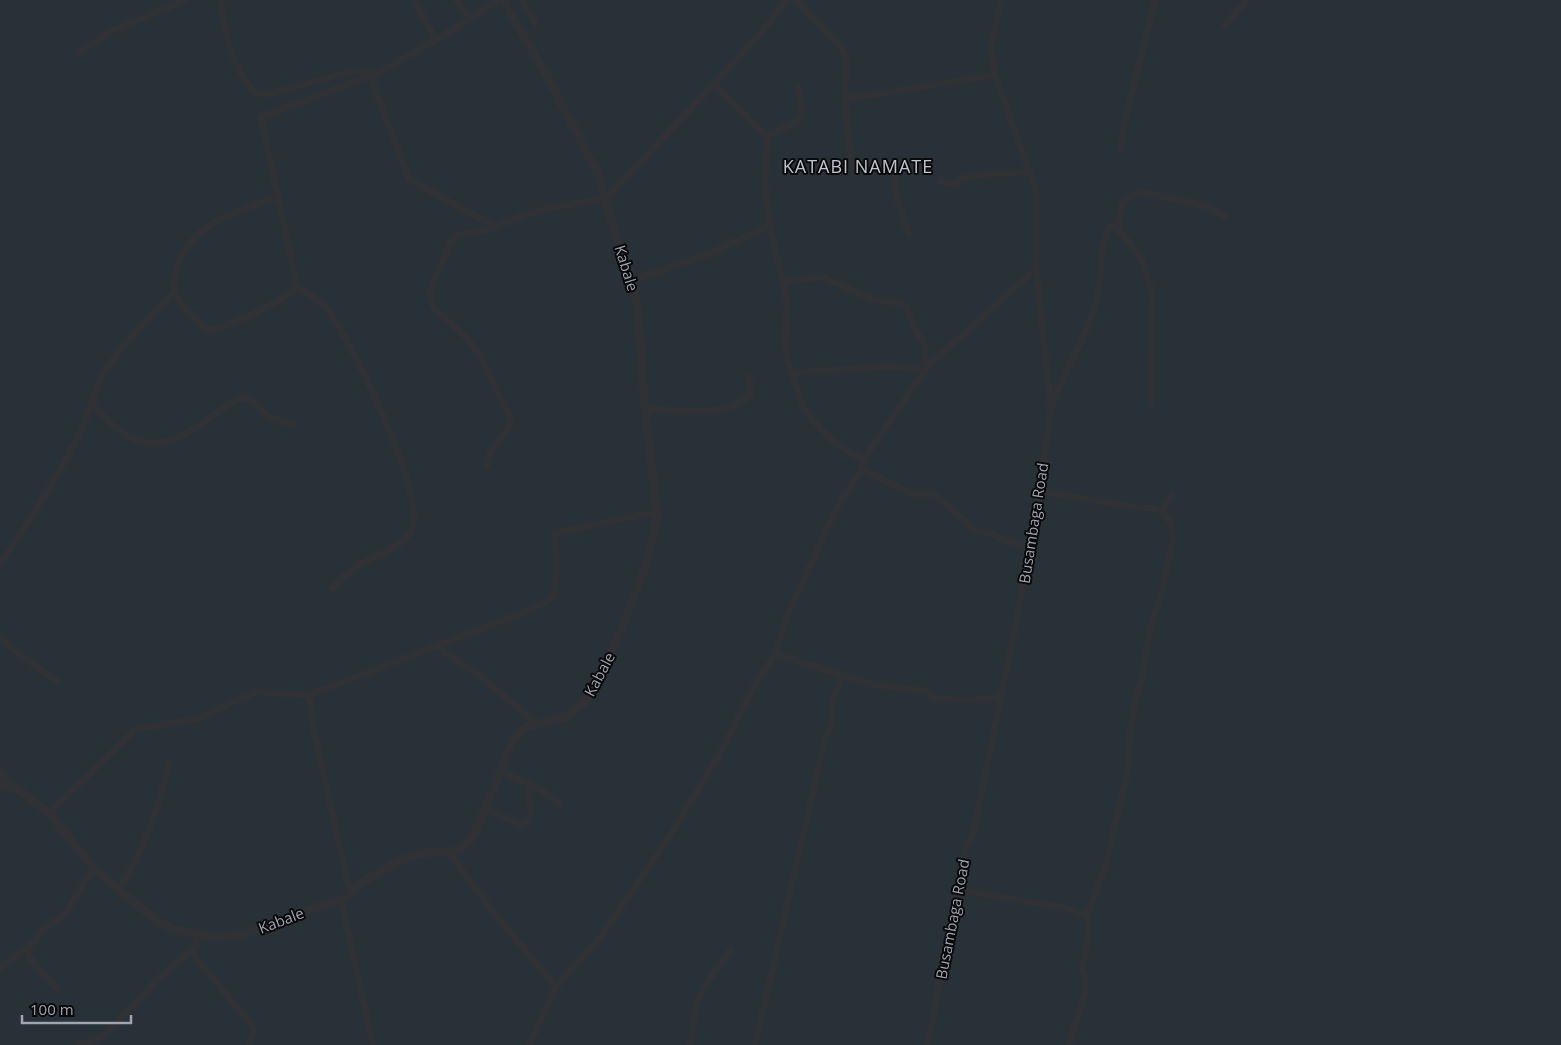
<svg xmlns="http://www.w3.org/2000/svg" width="1561" height="1045" font-family="'Open Sans',sans-serif">
<style>
.water{fill:#293138}
.lines{fill:none;stroke-linecap:round;stroke-linejoin:round}
.minor{stroke:#303135;stroke-width:7}
.tertiary{stroke:#303135;stroke-width:9}
.labels{text-anchor:middle;dominant-baseline:central;stroke-width:4;stroke-linejoin:round;paint-order:stroke}
.street-label{font-size:15px;fill:#a0a4b1;stroke:#0a0a0b}
.quarter-label{font-size:18px;letter-spacing:1px;fill:#c1c4cd;stroke:#0a0a0b}
</style>
<rect width="100%" height="100%" fill="#0f0f10"/>
<!-- water -->
<rect class="water" x="0" y="0" width="1561" height="1045"/>
<g class="lines">
<!-- minor -->
<g class="minor">
<path d="M221 0C224 34 232 67 255 93L270 94 349 72H373"/>
<path d="M414 0 436 40"/>
<path d="M456 0 470 19"/>
<path d="M521 0 535 23"/>
<path d="M796 0 841 47 846 58 845 99 851 164 855 166 886 164 894 170 896 195 909 234"/>
<path d="M1225 25 1247 0"/>
<path d="M78 53 112 31 185 0"/>
<path d="M370 76 409 179 496 227"/>
<path d="M714 84 767 136 765 184 770 226 787 302 785 343 787 359 803 406 811 418 836 444 864 460"/>
<path d="M845 99 995 75"/>
<path d="M767 136 798 121 802 111 798 88"/>
<path d="M1121 150 1124 123 1155 0"/>
<path d="M940 181 956 185 960 179 986 174 1028 172"/>
<path d="M277 197C240 211 197 220 180 260 176 270 172 279 174 290 177 304 196 318 205 329L212 330C232 325 282 302 297 287"/>
<path d="M1117 228 1123 201 1141 192 1205 206 1225 216"/>
<path d="M633 280 700 257 770 226"/>
<path d="M783 281 823 277 871 299 901 303 906 306 915 329 924 343 926 366"/>
<path d="M792 373 889 366 912 369 928 366"/>
<path d="M92 405C101 413 110 424 120 431 157 458 187 434 217 413 224 408 235 398 244 398 254 398 260 411 268 416 275 420 285 421 293 425"/>
<path d="M1052 406C1065 368 1089 334 1098 294 1102 274 1098 244 1111 226L1117 228 1133 247 1143 263 1152 293 1151 404"/>
<path d="M645 408C681 411 721 419 751 395L749 377"/>
<path d="M487 465 489 454 511 424 509 415 479 355 468 339 433 307 430 291 451 241 457 235 487 230 524 215 545 209 606 198 714 84 771 21 786 0"/>
<path d="M862 470 913 494H934L977 532 992 533 1001 539 1029 547"/>
<path d="M1039 491 1141 508H1154L1164 514 1171 523 1173 539 1162 591 1150 629 1142 679 1136 698 1130 731 1128 769 1106 864 1088 913"/>
<path d="M1162 512 1173 494"/>
<path d="M0 564C29 522 56 479 80 433 89 414 93 391 104 373 123 342 150 317 174 292"/>
<path d="M332 588C339 582 346 574 355 568 372 555 399 551 411 531 429 498 352 344 330 313 321 301 310 294 297 287L261 117 378 73 436 40 499 0"/>
<path d="M0 637 20 655 57 681"/>
<path d="M437 644 447 654 484 679 537 724"/>
<path d="M775 654 872 684 929 692 933 699 977 700 1000 697"/>
<path d="M309 695 314 731 350 894"/>
<path d="M0 769 9 785"/>
<path d="M501 771 540 789 560 804"/>
<path d="M486 809 520 824 529 820 531 812 528 783"/>
<path d="M49 813 136 729 197 719 256 692 309 695 532 609C539 605 548 603 552 596 559 586 555 547 555 533L645 514 657 515"/>
<path d="M449 852 494 913 556 987"/>
<path d="M119 889C145 848 158 810 169 763"/>
<path d="M959 890 1066 908 1080 914 1088 913V939L1082 969C1093 987 1073 1025 1069 1045"/>
<path d="M341 900 373 1045"/>
<path d="M194 934 196 944 193 949 195 957 251 1024 254 1031 249 1045"/>
<path d="M25 949 35 965 58 989"/>
<path d="M0 968 35 941 45 927 59 919 69 908 85 881 95 870"/>
<path d="M76 1045 97 1039 105 1034 161 976 193 949"/>
<path d="M529 1045 556 987 602 935 669 837 719 755 753 688 775 654 788 614 825 533 841 500 862 470 864 460 874 444 928 366 1036 269"/>
<path d="M690 1045C694 1032 693 1019 696 1006 701 987 720 966 731 949"/>
<path d="M755 1045 825 739 832 721V702L843 675"/>
<path d="M927 1045 935 1009 942 958 959 890 966 846 973 835 1016 623 1036 511 1051 408 1036 269V190L995 75 991 47 1001 0"/>
</g>
<!-- tertiary -->
<path class="tertiary" d="M0 783 19 790 49 813 95 870 157 921 173 929 213 937 242 935 322 905 341 900 350 894 357 885 399 861 422 853 449 852 460 849 469 841 475 833 514 738 526 727 566 717 586 701 620 633 647 562 657 515 645 408 638 313 633 280 615 232 598 174 547 76 507 8 505 0"/>
</g>
<g class="labels">
<!-- street labels -->
<g class="street-label">
<text transform="translate(627 268) rotate(73)">Kabale</text>
<text transform="translate(1033 523) rotate(-81)">Busambaga Road</text>
<text transform="translate(599 674) rotate(-62)">Kabale</text>
<text transform="translate(952 919) rotate(-79)">Busambaga Road</text>
<text transform="translate(281 920) rotate(-21)">Kabale</text>
</g>
<!-- quarter labels -->
<g class="quarter-label">
<text x="858" y="166">KATABI NAMATE</text>
</g>
</g>
<!-- scale -->
<path d="M22 1015v8h109v-8" fill="none" stroke="#a0a4b1" stroke-width="2.5"/>
<text x="30" y="1015" font-size="15" fill="#a0a4b1" stroke="#0a0a0b" stroke-width="4" paint-order="stroke">100 m</text>
</svg>
